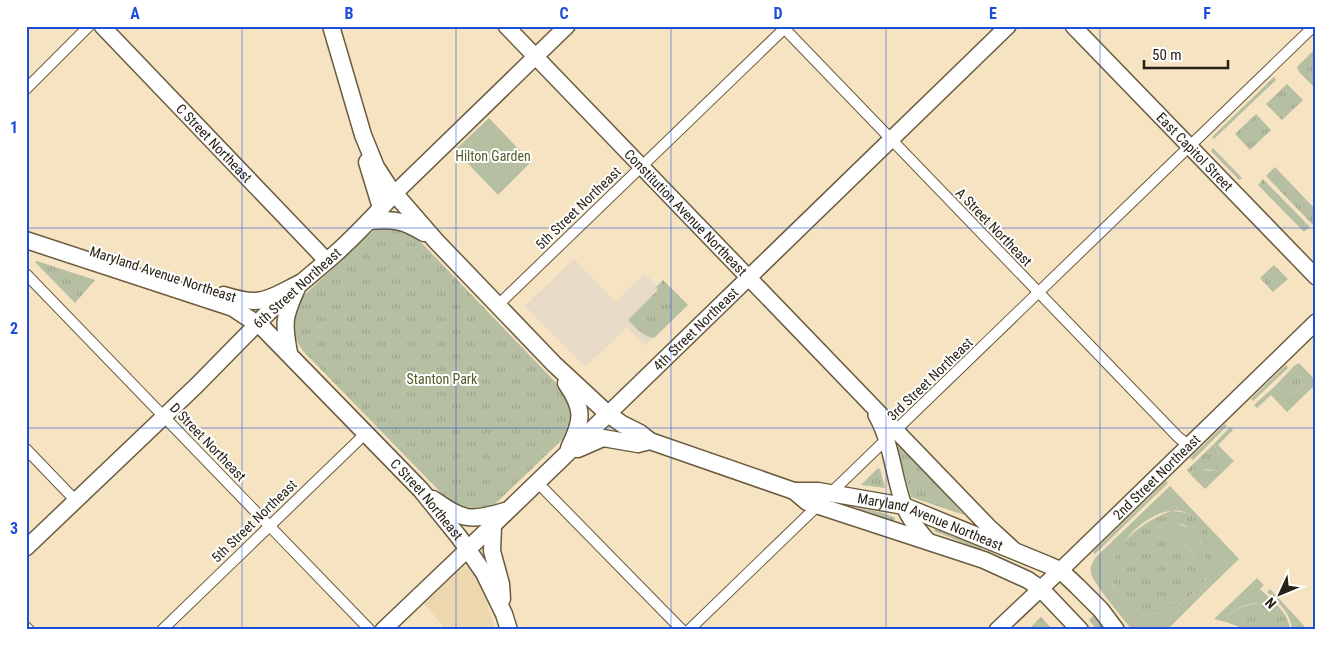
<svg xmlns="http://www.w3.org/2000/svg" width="1342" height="656" font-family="'Roboto Condensed',sans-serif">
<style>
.built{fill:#ecd7ae}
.education{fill:#e7dac6}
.grass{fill:url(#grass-tufts);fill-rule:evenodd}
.garden{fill:#b7bfa3}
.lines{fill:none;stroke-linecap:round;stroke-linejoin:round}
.street-casing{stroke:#6a5b3e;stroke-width:12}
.secondary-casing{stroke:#6a5b3e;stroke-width:18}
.primary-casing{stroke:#6a5b3e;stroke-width:19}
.street{stroke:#fff;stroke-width:10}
.secondary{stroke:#fff;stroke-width:15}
.primary{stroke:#fff;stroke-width:16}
.grid{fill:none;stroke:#1d4ed8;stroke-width:1;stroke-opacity:0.55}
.labels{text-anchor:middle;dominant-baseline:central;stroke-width:4;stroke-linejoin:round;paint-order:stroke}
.street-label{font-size:14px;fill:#272114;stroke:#fff}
.park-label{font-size:14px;fill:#515e28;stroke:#fff}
.neatline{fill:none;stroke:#1d4ed8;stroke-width:2}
.grid-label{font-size:16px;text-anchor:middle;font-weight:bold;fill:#1d4ed8}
</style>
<defs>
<pattern id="grass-tufts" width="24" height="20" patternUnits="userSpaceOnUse" patternTransform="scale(1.25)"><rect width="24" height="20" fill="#b7bfa3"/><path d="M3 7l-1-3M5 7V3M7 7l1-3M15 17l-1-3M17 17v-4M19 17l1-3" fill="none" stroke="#9da48b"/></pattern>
</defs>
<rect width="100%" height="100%" fill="#f5e3c2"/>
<!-- built -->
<path class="built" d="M464 566 469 567 481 585 495 630H444L442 624 424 604Z"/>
<!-- education -->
<path class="education" d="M574 259 615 302 645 274 657 286 663 280 688 305 645 346 627 327 585 367 525 306Z"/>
<!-- grass -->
<g class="grass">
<path d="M1316 48V89L1299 72 1297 67Z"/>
<path d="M1274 77 1276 80 1214 139 1212 137Z"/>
<path d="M1287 84 1303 100 1282 120 1266 104Z"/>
<path d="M1256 114 1271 130 1250 150 1235 134Z"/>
<path d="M1213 148 1242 178 1239 180 1211 151Z"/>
<path d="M1275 167 1316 210V222L1313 225 1266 176Z"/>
<path d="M1263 179 1310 227 1305 231H1303L1258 185Z"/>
<path d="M385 228H397L414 235 564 391C575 408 574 421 564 438L494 505C475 514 468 512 451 503L303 351C291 334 290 322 296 303L367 236 375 230Z"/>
<path d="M37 261 95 280 75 303 35 262Z"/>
<path d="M1274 265 1288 279 1273 292 1260 278Z"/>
<path d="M663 280 688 305 654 338C642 336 636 328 628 320L658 290 656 287Z"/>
<path d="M1295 365C1303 378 1306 392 1287 395L1275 386Z"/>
<path d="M1214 444 1221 460V466L1216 471 1206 469 1194 470 1190 474 1187 470Z"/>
<path d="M902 446 964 515 911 497 897 447Z"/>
<path d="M878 468 880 469 885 488 861 485Z"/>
<path d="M858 508 884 513 895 518 893 523 857 511Z"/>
<path d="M1171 511C1178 511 1184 512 1191 515 1203 521 1217 540 1216 554 1216 564 1208 575 1203 583L1207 590 1204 593 1199 588C1186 601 1160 619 1140 613 1132 611 1125 602 1120 596 1092 558 1138 523 1171 511ZM1169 520 1184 525 1201 542 1198 564C1192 549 1182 538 1167 532Z"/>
<path d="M935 529 981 547V550L934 531Z"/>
<path d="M1260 603H1275C1283 611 1289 618 1290 630H1247L1226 622C1231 608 1246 605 1260 603Z"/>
<path d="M1095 614 1106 630H1097L1089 620Z"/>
<path d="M1041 617 1053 630H1028Z"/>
</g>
<!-- garden -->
<g class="garden">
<path d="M489 118 531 162 498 195 455 150Z"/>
<path d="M1299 363 1316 381V384L1287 412 1271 395 1257 408 1254 405 1275 386 1287 395C1306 392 1303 378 1295 365Z"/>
<path d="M1286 365 1288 368 1253 401 1251 399Z"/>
<path d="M1225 424 1227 426 1193 460 1190 458Z"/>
<path d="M1230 427 1233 430 1218 445 1234 461 1205 489 1190 474C1199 465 1205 471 1216 471L1221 466V460L1214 444Z"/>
<path d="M1166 481 1168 483 1095 554 1093 552Z"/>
<path d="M1170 486 1239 559 1207 590 1203 583C1215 564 1222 551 1207 531 1200 522 1192 513 1180 511 1149 506 1103 552 1113 584 1114 588 1118 593 1121 597 1125 603 1131 608 1138 612 1157 621 1186 601 1199 588L1204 593 1167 630H1132C1124 619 1091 581 1091 572 1090 567 1093 561 1096 557Z"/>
<path d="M1169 520C1188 525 1204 539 1206 559L1201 565 1198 564C1189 542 1181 542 1164 529L1166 522Z"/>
<path d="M1257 578 1264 585 1260 589 1275 603C1258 602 1233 603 1226 622L1214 619Z"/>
<path d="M1270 589 1308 630H1292C1291 613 1279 603 1267 592Z"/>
</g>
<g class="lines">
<defs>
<g id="street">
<path d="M782 26 1178 437 1188 445"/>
<path d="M26 89 89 26"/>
<path d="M26 274 370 630"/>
<path d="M497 306 787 26"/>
<path d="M26 449 76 501"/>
<path d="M537 482 682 630"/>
<path d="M26 627 29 630"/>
<path d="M162 630 366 433"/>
<path d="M689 630 1314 26"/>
</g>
<g id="secondary">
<path id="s1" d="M102 26 327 261"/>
<path id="s2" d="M506 26 988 526 1013 549"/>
<path id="s3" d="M1073 26 1316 277"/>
<path d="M394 194 567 26"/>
<path id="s4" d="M608 414 1008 26"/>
<path d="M876 415C892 443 893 476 904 506 909 520 919 530 928 541"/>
<path d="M26 548 196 386 257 324"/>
<path d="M383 630 468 549"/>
<path id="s5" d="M997 630 1071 560 1316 322"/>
</g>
<g id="primary">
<path id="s6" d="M331 26 363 135 376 167 389 187 436 241 554 364 608 414 622 424 640 433 650 441 794 491H818L904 506 1046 564 1060 570 1077 586 1101 610 1116 630"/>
<path d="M367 162 381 208"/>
<path d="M369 221C394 219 403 220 424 233"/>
<path id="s7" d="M26 240 233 308 262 327 421 490 459 537 484 573 504 614 509 630"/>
<path d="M224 295C261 307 267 300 300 283"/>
<path d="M257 324C281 298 309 277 335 254 356 235 375 215 394 194"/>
<path d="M289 353C283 322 284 317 297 288"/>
<path d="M566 383C584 409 583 420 569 448"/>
<path d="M578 449 603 438 638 444 650 441"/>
<path d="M794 491 807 502 984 560 1028 580 1041 589 1080 630"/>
<path d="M433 499C463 520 469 522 505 511"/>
<path d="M493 526 492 551 501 584 502 599"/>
<path d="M468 549 608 414"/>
</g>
</defs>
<!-- street casing -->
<use href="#street" class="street-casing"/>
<!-- secondary casing -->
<use href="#secondary" class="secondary-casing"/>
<!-- primary casing -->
<use href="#primary" class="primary-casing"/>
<!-- street -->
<use href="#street" class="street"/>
<!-- secondary -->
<use href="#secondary" class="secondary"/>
<!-- primary -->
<use href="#primary" class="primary"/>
</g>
<!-- grid -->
<path class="grid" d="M242 26V630M456 26V630M671 26V630M886 26V630M1100 26V630M26 228H1316M26 428H1316"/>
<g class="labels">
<!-- street labels -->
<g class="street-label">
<text stroke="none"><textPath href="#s1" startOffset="162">C Street Northeast</textPath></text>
<text stroke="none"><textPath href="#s3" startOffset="175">East Capitol Street</textPath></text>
<text transform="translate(578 208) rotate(-44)">5th Street Northeast</text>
<text stroke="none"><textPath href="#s2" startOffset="259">Constitution Avenue Northeast</textPath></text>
<text transform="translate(994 227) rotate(46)">A Street Northeast</text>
<text transform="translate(163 274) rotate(18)">Maryland Avenue Northeast</text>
<text transform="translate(297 288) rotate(-42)">6th Street Northeast</text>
<text stroke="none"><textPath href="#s4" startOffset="122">4th Street Northeast</textPath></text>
<text transform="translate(930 379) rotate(-44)">3rd Street Northeast</text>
<text transform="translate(208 442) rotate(46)">D Street Northeast</text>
<text stroke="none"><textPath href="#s5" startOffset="221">2nd Street Northeast</textPath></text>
<text stroke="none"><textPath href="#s7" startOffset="491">C Street Northeast</textPath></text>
<text transform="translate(254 521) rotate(-44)">5th Street Northeast</text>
<text stroke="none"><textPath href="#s6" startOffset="831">Maryland Avenue Northeast</textPath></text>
</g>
<!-- park labels -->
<g class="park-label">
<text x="493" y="156">Hilton Garden</text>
<text x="442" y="379">Stanton Park</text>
</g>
</g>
<!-- border -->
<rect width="1342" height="656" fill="none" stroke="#ffffff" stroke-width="55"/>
<!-- north arrow -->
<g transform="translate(1280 594) rotate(226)" stroke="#ffffff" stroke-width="4" paint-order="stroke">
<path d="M0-4L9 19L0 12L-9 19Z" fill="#272114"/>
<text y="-8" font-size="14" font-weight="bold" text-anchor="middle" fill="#272114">N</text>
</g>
<!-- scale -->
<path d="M1144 60v8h84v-8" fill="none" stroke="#272114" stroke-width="2.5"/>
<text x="1152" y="60" font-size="15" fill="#272114" stroke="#ffffff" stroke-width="4" paint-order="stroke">50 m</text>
<rect x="28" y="28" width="1286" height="600" class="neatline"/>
<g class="grid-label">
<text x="135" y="19">A</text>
<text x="349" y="19">B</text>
<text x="564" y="19">C</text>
<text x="778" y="19">D</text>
<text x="993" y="19">E</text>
<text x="1207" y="19">F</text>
<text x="14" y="133">1</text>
<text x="14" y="334">2</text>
<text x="14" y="534">3</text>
</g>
</svg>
